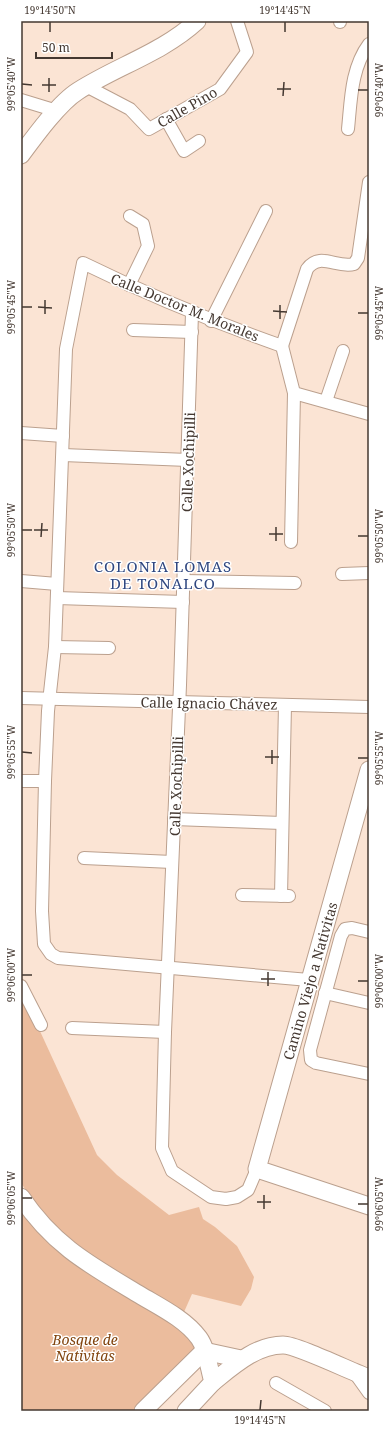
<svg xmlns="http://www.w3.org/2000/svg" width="390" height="1432" font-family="'Noto Serif',serif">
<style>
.green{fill:#ebbc9d}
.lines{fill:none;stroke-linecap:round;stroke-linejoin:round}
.street-casing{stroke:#bba08e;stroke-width:14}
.secondary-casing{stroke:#bba08e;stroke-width:19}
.street{stroke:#fff;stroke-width:12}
.secondary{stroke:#fff;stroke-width:17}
.ticks{fill:none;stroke:#443831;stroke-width:1.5}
.labels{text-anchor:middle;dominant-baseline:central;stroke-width:3;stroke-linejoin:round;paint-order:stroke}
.street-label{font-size:14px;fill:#443831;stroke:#fff}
.park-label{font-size:14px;font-style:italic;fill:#81440e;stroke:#fff}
.neighbourhood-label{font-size:15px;letter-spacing:1px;fill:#2f4780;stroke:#fff}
.neatline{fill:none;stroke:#443831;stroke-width:1.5}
.ticks-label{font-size:10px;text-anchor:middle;fill:#443831}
</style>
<rect width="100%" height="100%" fill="#fbe4d4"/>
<!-- green -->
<g class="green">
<path d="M21 996 39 1029 97 1155 117 1175 169 1215 199 1207 203 1219 215 1227 237 1246 254 1277 251 1289 241 1306 192 1294 184 1312C143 1287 92 1262 57 1229 43 1216 32 1199 21 1183Z"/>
<path d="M21 1209 178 1325 196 1346 188 1357 134 1411H21Z"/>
</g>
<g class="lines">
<defs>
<g id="street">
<path d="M340 21V22"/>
<path d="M86 86 130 109 149 129 220 89 247 52 237 21"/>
<path d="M21 100 57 111"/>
<path d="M166 119 184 151 199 141"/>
<path d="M348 129C351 100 351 68 369 44"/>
<path d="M129 285 148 246 143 224 130 216"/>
<path d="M192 313 180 685 165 1032 162 1148 172 1171 211 1197 226 1199 237 1197 248 1190 257 1169"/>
<path d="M211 321 266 211"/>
<path d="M133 330 192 332"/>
<path d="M282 346C214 322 148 295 83 263L66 349 55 647 48 711 45 781 42 911 44 944 51 954 58 958 309 980"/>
<path d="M282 346 307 269C320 251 337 269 354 264L358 258 369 182"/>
<path d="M282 346 294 393 369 414"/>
<path d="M326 401 343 351"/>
<path d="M21 433 63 436"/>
<path d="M63 455 188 460"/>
<path d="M291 542 294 393"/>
<path d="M342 574 369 573"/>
<path d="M21 581 57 584"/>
<path d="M184 581 295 583"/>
<path d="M57 598 183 602"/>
<path d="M55 647 109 648"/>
<path d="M21 698 369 707"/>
<path d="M21 781H45"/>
<path d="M174 819 282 823"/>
<path d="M84 858 172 862"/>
<path d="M242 895 289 896"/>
<path d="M281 896 285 705"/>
<path d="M369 932 352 928 345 929 341 936 310 1050 311 1060 316 1063 369 1074"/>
<path d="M21 986 41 1025"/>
<path d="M325 993 369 1003"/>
<path d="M72 1028 165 1032"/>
<path d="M354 1372 369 1393"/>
<path d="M276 1383 325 1411"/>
</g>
<g id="secondary">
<path d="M21 155C35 136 59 103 78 91 117 66 162 53 197 21"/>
<path d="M369 770 257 1169 369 1206"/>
<path d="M21 1197C54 1246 90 1265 140 1295 160 1307 185 1319 199 1338 207 1349 209 1369 213 1382L186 1411"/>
<path d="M204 1351 241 1359"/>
<path d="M213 1382C233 1366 256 1345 283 1345 297 1345 352 1372 369 1378"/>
<path d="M143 1411 204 1351"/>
</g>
</defs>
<!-- street casing -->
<use href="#street" class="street-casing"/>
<!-- secondary casing -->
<use href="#secondary" class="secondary-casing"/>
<!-- street -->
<use href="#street" class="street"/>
<!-- secondary -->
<use href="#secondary" class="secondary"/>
</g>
<!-- ticks -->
<path class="ticks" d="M50 32V22M285 32V22M22 84 32 85M42 85H56M277 89H291M358 90H368M49 92V78M283 96 284 82M22 307H32M38 307 52 308M273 311 287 312M358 313H368M45 314V300M280 319V305M22 530H32M34 530H48M269 534H283M358 536H368M41 537 42 523M276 541V527M22 752 32 753M265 757H279M358 758H368M272 764V750M22 975H32M261 979H275M358 981H368M268 986V972M22 1198H32M257 1202H271M358 1204H368M264 1209V1195M260 1410 261 1400"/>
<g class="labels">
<!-- street labels -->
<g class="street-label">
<text transform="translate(187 107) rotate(-30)">Calle Pino</text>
<text transform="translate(185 307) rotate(22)">Calle Doctor M. Morales</text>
<text transform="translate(188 462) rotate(-88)">Calle Xochipilli</text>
<text transform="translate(209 703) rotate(1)">Calle Ignacio Chávez</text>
<text transform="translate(176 786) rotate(-88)">Calle Xochipilli</text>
<text transform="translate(310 981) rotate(-74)">Camino Viejo a Nativitas</text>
</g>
<!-- park labels -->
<g class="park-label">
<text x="85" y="1339">Bosque de<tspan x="85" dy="16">Nativitas</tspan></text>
</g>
<!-- neighbourhood labels -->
<g class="neighbourhood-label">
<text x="163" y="566">COLONIA LOMAS<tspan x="163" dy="17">DE TONALCO</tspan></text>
</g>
</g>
<!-- border -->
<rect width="390" height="1432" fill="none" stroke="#ffffff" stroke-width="44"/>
<!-- scale -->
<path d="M36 52v6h76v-6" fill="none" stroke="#443831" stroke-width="2"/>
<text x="42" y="52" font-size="12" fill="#443831" stroke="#ffffff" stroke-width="3" paint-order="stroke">50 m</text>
<rect x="22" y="22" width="346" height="1388" class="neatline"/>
<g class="ticks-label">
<text x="50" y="14">19°14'50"N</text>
<text x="285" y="14">19°14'45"N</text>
<text transform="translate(11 84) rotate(-90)" y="4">99°05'40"W</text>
<text transform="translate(379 90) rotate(-90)" y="4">99°05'40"W</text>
<text transform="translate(11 307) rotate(-90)" y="4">99°05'45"W</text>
<text transform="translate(379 313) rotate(-90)" y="4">99°05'45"W</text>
<text transform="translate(11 530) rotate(-90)" y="4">99°05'50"W</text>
<text transform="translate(379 536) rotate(-90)" y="4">99°05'50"W</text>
<text transform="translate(11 752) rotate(-90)" y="4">99°05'55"W</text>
<text transform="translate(379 758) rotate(-90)" y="4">99°05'55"W</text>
<text transform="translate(11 975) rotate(-90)" y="4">99°06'00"W</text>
<text transform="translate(379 981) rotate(-90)" y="4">99°06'00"W</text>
<text transform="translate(11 1198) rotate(-90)" y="4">99°06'05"W</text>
<text transform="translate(379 1204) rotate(-90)" y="4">99°06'05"W</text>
<text x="260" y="1424">19°14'45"N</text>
</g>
</svg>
